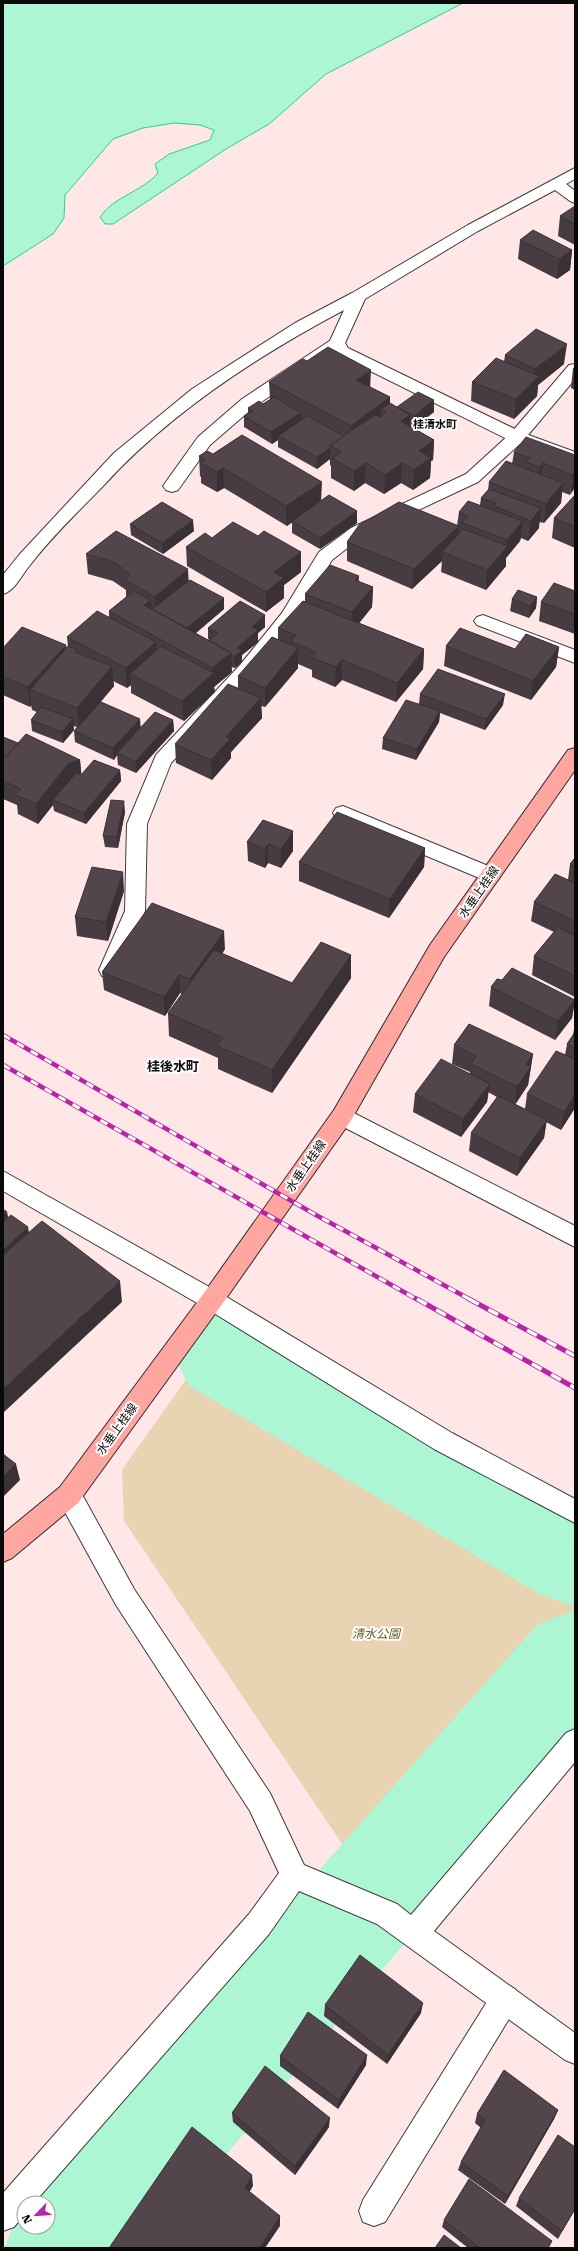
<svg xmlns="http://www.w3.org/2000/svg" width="578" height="2251" font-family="'Roboto Serif','Noto Sans JP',serif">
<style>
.green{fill:#e8d4b2}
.water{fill:#acf6d3;stroke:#33cd88}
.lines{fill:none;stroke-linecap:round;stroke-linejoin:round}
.river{fill:#acf6d3;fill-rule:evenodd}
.lane-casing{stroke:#3d3d3d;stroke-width:2}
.street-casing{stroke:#3d3d3d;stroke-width:2}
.secondary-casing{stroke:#2c2c2c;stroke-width:2}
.lane{fill:#fff;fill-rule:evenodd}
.street{fill:#fff;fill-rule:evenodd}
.secondary{fill:#ffa6a1;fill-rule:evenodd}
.rail-far1-casing{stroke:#b823a8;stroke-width:4.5}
.rail-casing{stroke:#b823a8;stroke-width:5}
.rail-far1{stroke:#fff;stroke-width:3;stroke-dasharray:8;stroke-linecap:butt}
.rail{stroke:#fff;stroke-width:3.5;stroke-dasharray:11;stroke-linecap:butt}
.wall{fill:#473c41}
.shaded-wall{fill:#393135}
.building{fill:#52464c;stroke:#393135}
.labels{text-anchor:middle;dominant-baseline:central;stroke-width:4;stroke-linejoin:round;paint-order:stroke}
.far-neighbourhood-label{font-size:11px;font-weight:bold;fill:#0a0a0a;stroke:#fff}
.street-label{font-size:12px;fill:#0a0a0a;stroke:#fff}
.park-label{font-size:12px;font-style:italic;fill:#605c1c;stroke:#fff}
.neighbourhood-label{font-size:13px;font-weight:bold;fill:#0a0a0a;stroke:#fff}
</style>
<rect width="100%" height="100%" fill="#ffe6e7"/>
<!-- green -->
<path class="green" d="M203 1362 575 1580V1626L373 1863 349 1854 124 1521 122 1470 194 1368Z"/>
<!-- water -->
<path class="water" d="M3 3H463L326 74 269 124 226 149 113 224H105L100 217C114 196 142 192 158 173L155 164 169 154 210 140 214 130 200 125 174 123 143 128 113 139 65 195 64 218 53 234 3 266Z"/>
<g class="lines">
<!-- river -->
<g class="river">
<path d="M223 1312 258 1325 575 1504V1607L538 1593 188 1385 174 1355 188 1325Z"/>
<path d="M575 1610V1742L147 2248H4L22 2204 537 1625ZM24 2203H48V2227H24Z"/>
</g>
<defs>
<g id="lane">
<path d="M337 338 343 340 345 343 343 346 254 407 210 445 178 490 172 492 166 490 163 486 198 437 242 399 331 340Z"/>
<path d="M575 364V379L523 441 478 482 363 536 332 560 295 621 254 675 171 763 147 824 145 911 116 976 109 978 102 976 99 970 125 911 127 824 156 755 240 665 282 613 319 552 351 528 466 474 511 433 569 365Z"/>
<path d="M483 615 575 650V663L477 625 474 621 477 617Z"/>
<path d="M343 806 498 870 501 875 498 880 491 882 484 880 336 818 333 813 336 808Z"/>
<path d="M505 1985 515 1989 519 1999 515 2009 385 2222 374 2226 363 2222 359 2211 363 2200 495 1989Z"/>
</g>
<g id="street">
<path d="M575 168V179L566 184 575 191V203L570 201 555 190 478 231 365 299 345 343 348 348 523 433 575 452V463L511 441 336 354 329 343 344 310C259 355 170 413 105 484 79 511 50 538 27 569 20 578 14 591 3 594V575L19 555 114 453 192 389 295 323 352 293 468 225Z"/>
<path d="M342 1107 575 1226V1247L334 1122 331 1116 334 1110Z"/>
<path d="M3 1171 220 1293 452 1433 575 1499V1523L434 1449 204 1307 3 1191Z"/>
<path d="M69 1484 78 1487 134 1589 270 1793 304 1865 397 1904 411 1915 566 1733 575 1729V1762L434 1931 575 2033V2064L565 2060 377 1924 299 1891 269 1934 34 2203H24V2215L14 2227 3 2231V2193L249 1914 279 1873 250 1811 116 1605 60 1503 57 1495 60 1487Z"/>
</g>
<path id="secondary" d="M575 748V770L444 957 350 1122 220 1307 78 1503 12 1558 3 1562V1534L60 1487 204 1293 334 1110 430 945 568 750Z"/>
</defs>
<!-- lane casing -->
<use href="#lane" class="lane-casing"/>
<!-- street casing -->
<use href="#street" class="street-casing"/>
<!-- secondary casing -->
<use href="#secondary" class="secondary-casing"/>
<!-- lane -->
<use href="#lane" class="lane"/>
<!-- street -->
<use href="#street" class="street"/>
<!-- secondary -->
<use href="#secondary" class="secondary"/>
<defs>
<g id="rail-far1">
<path d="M3 1035 316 1215 471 1300"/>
<path d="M3 1065 418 1300"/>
</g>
<g id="rail">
<path d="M417 1299 575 1388"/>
<path d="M469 1299 575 1356"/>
</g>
</defs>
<!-- rail-far1 casing -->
<use href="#rail-far1" class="rail-far1-casing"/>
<!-- rail casing -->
<use href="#rail" class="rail-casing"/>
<!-- rail-far1 -->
<use href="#rail-far1" class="rail-far1"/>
<!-- rail -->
<use href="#rail" class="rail"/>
</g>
<!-- wall -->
<g class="wall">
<path d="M575 206V245L558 236 560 216Z"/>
<path d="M520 240 572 250 570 270 557 279 518 259Z"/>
<path d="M505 355 564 364 538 385 537 396 514 419 471 401 472 382 504 362Z"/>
<path d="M307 361 370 387 390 397V404L397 407 434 400V412L413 428 434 440 433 460 431 461 430 478 413 490 401 483 384 494 365 483 354 491 331 478V466L330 465V459L317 469 278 447V440L272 444 244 427V416L248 414V408L263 404 270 400 269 382Z"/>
<path d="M575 367V390L571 388 573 368Z"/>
<path d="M514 452 575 455 570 495 562 492 561 503 544 523 539 522V528L528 541 521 538 520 541 506 558V566L486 590 441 572 442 561 412 589 347 561V542L457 526 459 512 480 505 481 498 488 490 489 482 512 464Z"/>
<path d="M213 454 322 501 357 511V523L320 549 292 533V522L287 526 224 488 217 492 201 483V477L200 476 199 456Z"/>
<path d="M575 495V548L552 538 554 518Z"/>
<path d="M130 524 194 531 163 554 131 535Z"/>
<path d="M258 536 301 552V572L284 585V598L266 612 187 566 186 547 212 538Z"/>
<path d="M86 554 188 581 224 598V609L196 633 209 640H210L208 639V628L265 615V627L258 633V642L242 655V662L235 668 231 667 232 672 214 687 215 692 184 721 131 693V685L127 688 113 681 114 686 94 709 141 728 173 720 174 731 136 773 118 765 117 755 114 760 75 742 74 731 77 727 73 726 74 730 63 743 32 731 31 720 37 712 32 710 31 705 30 707 3 695V648H66L68 647 67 637 109 617V611L126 597V590L113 581 88 574Z"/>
<path d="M358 581 373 587 372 607 359 623 424 649 423 669 396 702 342 680 335 687 312 677V670L298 664V668L265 707 261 706 262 718 231 752V758L212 780 176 763 175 744 238 688V676L278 640V628L305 602V594Z"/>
<path d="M575 591V634L539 621 541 602Z"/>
<path d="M537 597 536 608 529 618 510 611 512 599Z"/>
<path d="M446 646 515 649 559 647 556 667 531 700 444 666Z"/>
<path d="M420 694 503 705 485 730 440 713 439 722 416 760 382 749 383 738 419 704Z"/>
<path d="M3 737 18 743 80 760 81 775 120 770 121 781 86 824 54 811 53 805 38 824 18 814 17 805 3 799Z"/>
<path d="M125 812 118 848 105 847 103 836Z"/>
<path d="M263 820 293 851 281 868 268 863 265 868 248 861 247 842Z"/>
<path d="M425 848 424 867 389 918 299 881V862Z"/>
<path d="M575 858V997L532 975 534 956 554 932 531 921 534 902 568 880 570 864Z"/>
<path d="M124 891 108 941 77 936 75 917Z"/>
<path d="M225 949 222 954 292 983 351 955V978L272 1093 218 1069V1058L169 1036 168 1013 182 994 180 993 165 1016 104 990 102 972Z"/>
<path d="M502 980 575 1000 572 1018 555 1040 489 1006 491 987Z"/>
<path d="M575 1024V1108L561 1130 546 1122 544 1138 517 1176 469 1151 471 1133 497 1097 488 1092 487 1102 461 1137 413 1112 415 1094 470 1074V1072L452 1064 454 1045 533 1054 528 1085 515 1104 525 1109 527 1094 565 1055 567 1044 573 1035Z"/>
<path d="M325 2005 421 2013 387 2064 324 2016Z"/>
<path d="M280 2056 366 2065 338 2109 280 2066Z"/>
<path d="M558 2110 554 2119 505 2204 458 2170 461 2162 481 2128 475 2123 477 2114Z"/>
<path d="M232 2113 329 2127 295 2175 233 2122Z"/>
<path d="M519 2198 575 2209 558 2239 516 2206Z"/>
<path d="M444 2220 548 2248H468L442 2227Z"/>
</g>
<!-- shaded-wall -->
<g class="shaded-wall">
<path d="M572 250 570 270 557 279 559 259Z"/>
<path d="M567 344 564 364 538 385 537 396 514 419 516 399 534 381 535 369Z"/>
<path d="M371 370 370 390 356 380Z"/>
<path d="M390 397 389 417 386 412 381 409V423L350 446 351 426Z"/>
<path d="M434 400V412L413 428 414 416Z"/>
<path d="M301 413V425L278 436V440L272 444 271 432Z"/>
<path d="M410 415 409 435 401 421Z"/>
<path d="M434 440 433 460 431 461 430 478 413 490 414 470 419 451Z"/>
<path d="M330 448V459L317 469V457Z"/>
<path d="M366 463 365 483 354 491V471Z"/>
<path d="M402 463 401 483 384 494 385 475Z"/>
<path d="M543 463 540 483 537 487 540 467Z"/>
<path d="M223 468 224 488 217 492V472Z"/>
<path d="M575 471V488L570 495 572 475Z"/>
<path d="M322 482 321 502 287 526 286 506Z"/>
<path d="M563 483 561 503 544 523 546 504Z"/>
<path d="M541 508 539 528 528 541 531 521Z"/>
<path d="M357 511V523L320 549V538Z"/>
<path d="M193 520 194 531 163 554 162 543Z"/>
<path d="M523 521 520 541 506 558V566L486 590 487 570 506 548 507 540Z"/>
<path d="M459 526 457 546 442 552V561L412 589 414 569Z"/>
<path d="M301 552V572L284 585V598L266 612V592L274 572Z"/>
<path d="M188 569 189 589 156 617 155 597Z"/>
<path d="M359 576 358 595 355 580Z"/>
<path d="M373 587 372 607 352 632V612Z"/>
<path d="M537 597 536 608 529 618 530 606Z"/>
<path d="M224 598V609L184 643 183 632Z"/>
<path d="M151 600 152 614 144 605Z"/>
<path d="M265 615V627L258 633V642L242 655V662L235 668 234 657 237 648 252 627Z"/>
<path d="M156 642 157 661 130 674 131 685 127 688 126 668Z"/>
<path d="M66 645 68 665 30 690 31 705 30 707 28 687Z"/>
<path d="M559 647 556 667 531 700 533 681Z"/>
<path d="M298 648V668L265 707V688Z"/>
<path d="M424 649 423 669 396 702 397 683Z"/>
<path d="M231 653 232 672 214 687 215 692 184 721 182 701 212 674V668Z"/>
<path d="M342 660V680L335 687 336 667Z"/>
<path d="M112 666 114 686 79 728 77 708Z"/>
<path d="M505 694 503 705 485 730 486 719Z"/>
<path d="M261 698 262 718 231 752V758L212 780 211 760 226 737Z"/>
<path d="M440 711 439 722 416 760 417 749Z"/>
<path d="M73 719 74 730 63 743 62 732Z"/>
<path d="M140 719 141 730 117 753V755L114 760 113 748Z"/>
<path d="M173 720 174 731 136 773 135 762Z"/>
<path d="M80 760 82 779 53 800V805L38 824 36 804 69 763Z"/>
<path d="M120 770 121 781 86 824 84 813Z"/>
<path d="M124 801 125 812 118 848 117 837Z"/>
<path d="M293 831V851L281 868V849Z"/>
<path d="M268 844V863L265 868V849Z"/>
<path d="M425 848 424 867 389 918 390 899Z"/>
<path d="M123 872 124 891 108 941 106 922Z"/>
<path d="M224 931 225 949 191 998 190 979Z"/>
<path d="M351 955V978L272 1093V1070Z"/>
<path d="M179 975 180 993 165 1016 164 997Z"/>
<path d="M575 1000 572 1018 555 1040 558 1021Z"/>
<path d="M533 1054 528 1085 515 1105 517 1087 526 1064Z"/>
<path d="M490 1084 487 1102 461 1137 463 1119Z"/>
<path d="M575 1095V1108L561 1130 564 1112Z"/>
<path d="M547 1120 544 1138 517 1176 520 1158Z"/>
<path d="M7 1212 11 1230 3 1237V1216Z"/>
<path d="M28 1227 31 1245 3 1271V1250Z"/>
<path d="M120 1281 122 1302 3 1413V1389Z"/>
<path d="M16 1464 20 1480 3 1497V1477Z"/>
<path d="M423 2003 421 2013 387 2064 388 2055Z"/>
<path d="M367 2055 366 2065 338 2109 339 2100Z"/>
<path d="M558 2110 554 2119 505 2204 508 2196Z"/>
<path d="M330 2118 329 2127 295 2175V2166Z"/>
<path d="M252 2175 253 2186 246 2198 245 2188Z"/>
<path d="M280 2216V2226L265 2248H259Z"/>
</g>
<!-- building -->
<g class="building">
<path d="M575 206V224L560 216Z"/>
<path d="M533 230 572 250 559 259 520 240Z"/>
<path d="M536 329 567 344 535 369 505 355Z"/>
<path d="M328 347 371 370 356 380 390 397 351 426 269 382 303 359 307 361Z"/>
<path d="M496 358 539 376 516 399 472 382Z"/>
<path d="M418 392 434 400 414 416 397 407Z"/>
<path d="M274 397 301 413 271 432 244 416 253 411 248 408 259 401 263 404Z"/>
<path d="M390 403 410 415 401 421 434 440 419 451 431 458 414 470 402 463 385 475 366 463 354 471 332 458 341 452 330 445 375 415 380 417 386 412 381 409Z"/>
<path d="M307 416 344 436 330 445V448L317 457 278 436Z"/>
<path d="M242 435 322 482 286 506 223 468 217 472 201 463 205 460 199 456 207 451 213 454Z"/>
<path d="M526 437 575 455V471L572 475 543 463 540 467 525 462 530 458 514 452Z"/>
<path d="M506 461 563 483 546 504 489 482Z"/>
<path d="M489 489 541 508 531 521 494 506 496 503 481 498Z"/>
<path d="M329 495 357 511 320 538 292 521Z"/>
<path d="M575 495V527L554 518Z"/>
<path d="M468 501 523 521 507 540 462 523 468 516 459 512Z"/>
<path d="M162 502 193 520 162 543 130 524Z"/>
<path d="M399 502 459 526 414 569 347 542 359 525Z"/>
<path d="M233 522 258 536 264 531 301 552 274 572 284 578 266 592 186 547 205 533 212 538Z"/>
<path d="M463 529 508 546 487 570 442 552Z"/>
<path d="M116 531 188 569 155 597 125 580 130 574 112 561 86 554Z"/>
<path d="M330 565 359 576 355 580 373 587 352 612 305 594Z"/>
<path d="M190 580 224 598 187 628 152 609Z"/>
<path d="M554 583 575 591V614L541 602Z"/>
<path d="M518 590 537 597 530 606 512 599Z"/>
<path d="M134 591 151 600 144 605 231 653 212 668 109 611Z"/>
<path d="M240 601 265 615 252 627 258 630 237 648 242 650 234 657 231 655V653L209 640 218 633 208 628Z"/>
<path d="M303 601 424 649 397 683 342 660 336 667 312 658 316 652 291 642 296 635 278 628Z"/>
<path d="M97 611 156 642 126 668 67 637Z"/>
<path d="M22 627 66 645 28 687 3 677V648Z"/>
<path d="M460 628 515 649 526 634 559 647 533 681 446 646Z"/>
<path d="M272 637 298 648 265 688 238 676Z"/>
<path d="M68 646 77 650 75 652 112 666 77 708 30 690Z"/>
<path d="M161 646 214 673 182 701 130 674Z"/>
<path d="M438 669 505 694 486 719 420 694Z"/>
<path d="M228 684 261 698 226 737 231 738 211 760 175 744Z"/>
<path d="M406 700 440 711 417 749 383 738Z"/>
<path d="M101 702 140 719 113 748 74 731Z"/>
<path d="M41 707 73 719 62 732 31 720Z"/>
<path d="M155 712 173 720 135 762 117 753Z"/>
<path d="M26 734 80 760 69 763 36 804 15 795 21 789 3 781V760Z"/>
<path d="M3 737 18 743 3 760Z"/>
<path d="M94 760 120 770 84 813 53 800 76 773 81 775Z"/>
<path d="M111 800 124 801 117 837 103 836Z"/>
<path d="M337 812 425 848 390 899 299 862Z"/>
<path d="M263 820 293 831 281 849 268 844 265 849 247 842Z"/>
<path d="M575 858V867L570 864Z"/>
<path d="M92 867 123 872 106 922 75 917Z"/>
<path d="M555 874 575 883V921L534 902Z"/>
<path d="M152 903 224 931 190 979 179 975 164 997 102 972Z"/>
<path d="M558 927 575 936V976L534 956Z"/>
<path d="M321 942 351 955 272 1070 217 1046 223 1038 168 1013 214 950 292 983Z"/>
<path d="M512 968 575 1000 558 1021 491 987 497 979 502 980Z"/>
<path d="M469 1024 533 1054 526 1064 531 1067 517 1087 471 1064 476 1056 454 1045Z"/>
<path d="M575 1032V1048L567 1044Z"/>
<path d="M556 1051 575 1059V1095L564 1112 527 1094Z"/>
<path d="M441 1059 490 1084 463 1119 415 1094Z"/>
<path d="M498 1096 547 1120 520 1158 471 1133Z"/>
<path d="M3 1209 7 1212 3 1216Z"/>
<path d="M11 1215 28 1227 3 1250V1222Z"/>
<path d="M42 1221 120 1281 3 1389V1255Z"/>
<path d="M3 1454 16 1464 3 1477Z"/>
<path d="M360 1955 423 2003 388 2055 325 2005Z"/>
<path d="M308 2012 367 2055 339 2100 280 2056Z"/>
<path d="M265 2066 330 2118 295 2166 232 2113Z"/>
<path d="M504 2070 558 2110 508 2196 461 2162 485 2120 477 2114Z"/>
<path d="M192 2127 252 2175 245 2188 280 2216 259 2248H109Z"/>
<path d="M558 2135 575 2147V2209L562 2231 519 2198Z"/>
<path d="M469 2179 552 2241 548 2248H480L444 2220Z"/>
<path d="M444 2235 461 2248H435Z"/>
</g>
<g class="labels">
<!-- far-neighbourhood labels -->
<g class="far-neighbourhood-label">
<text x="435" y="424">桂清水町</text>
</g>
<!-- street labels -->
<g class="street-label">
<text transform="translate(479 892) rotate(-55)">水垂上桂線</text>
<text transform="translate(306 1166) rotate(-55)">水垂上桂線</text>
<text transform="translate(117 1429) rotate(-54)">水垂上桂線</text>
</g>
<!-- park labels -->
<g class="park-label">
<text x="376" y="1634">清水公園</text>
</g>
<!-- neighbourhood labels -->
<g class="neighbourhood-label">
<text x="173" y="1066">桂後水町</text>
</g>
</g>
<!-- border -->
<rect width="578" height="2251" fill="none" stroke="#0a0a0a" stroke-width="8"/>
<!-- north arrow -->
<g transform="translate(36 2215) rotate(245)"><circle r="19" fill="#ffffff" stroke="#9d9d9d"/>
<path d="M0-3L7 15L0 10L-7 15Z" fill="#b823a8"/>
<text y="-6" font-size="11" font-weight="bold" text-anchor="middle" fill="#0a0a0a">N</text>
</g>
</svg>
